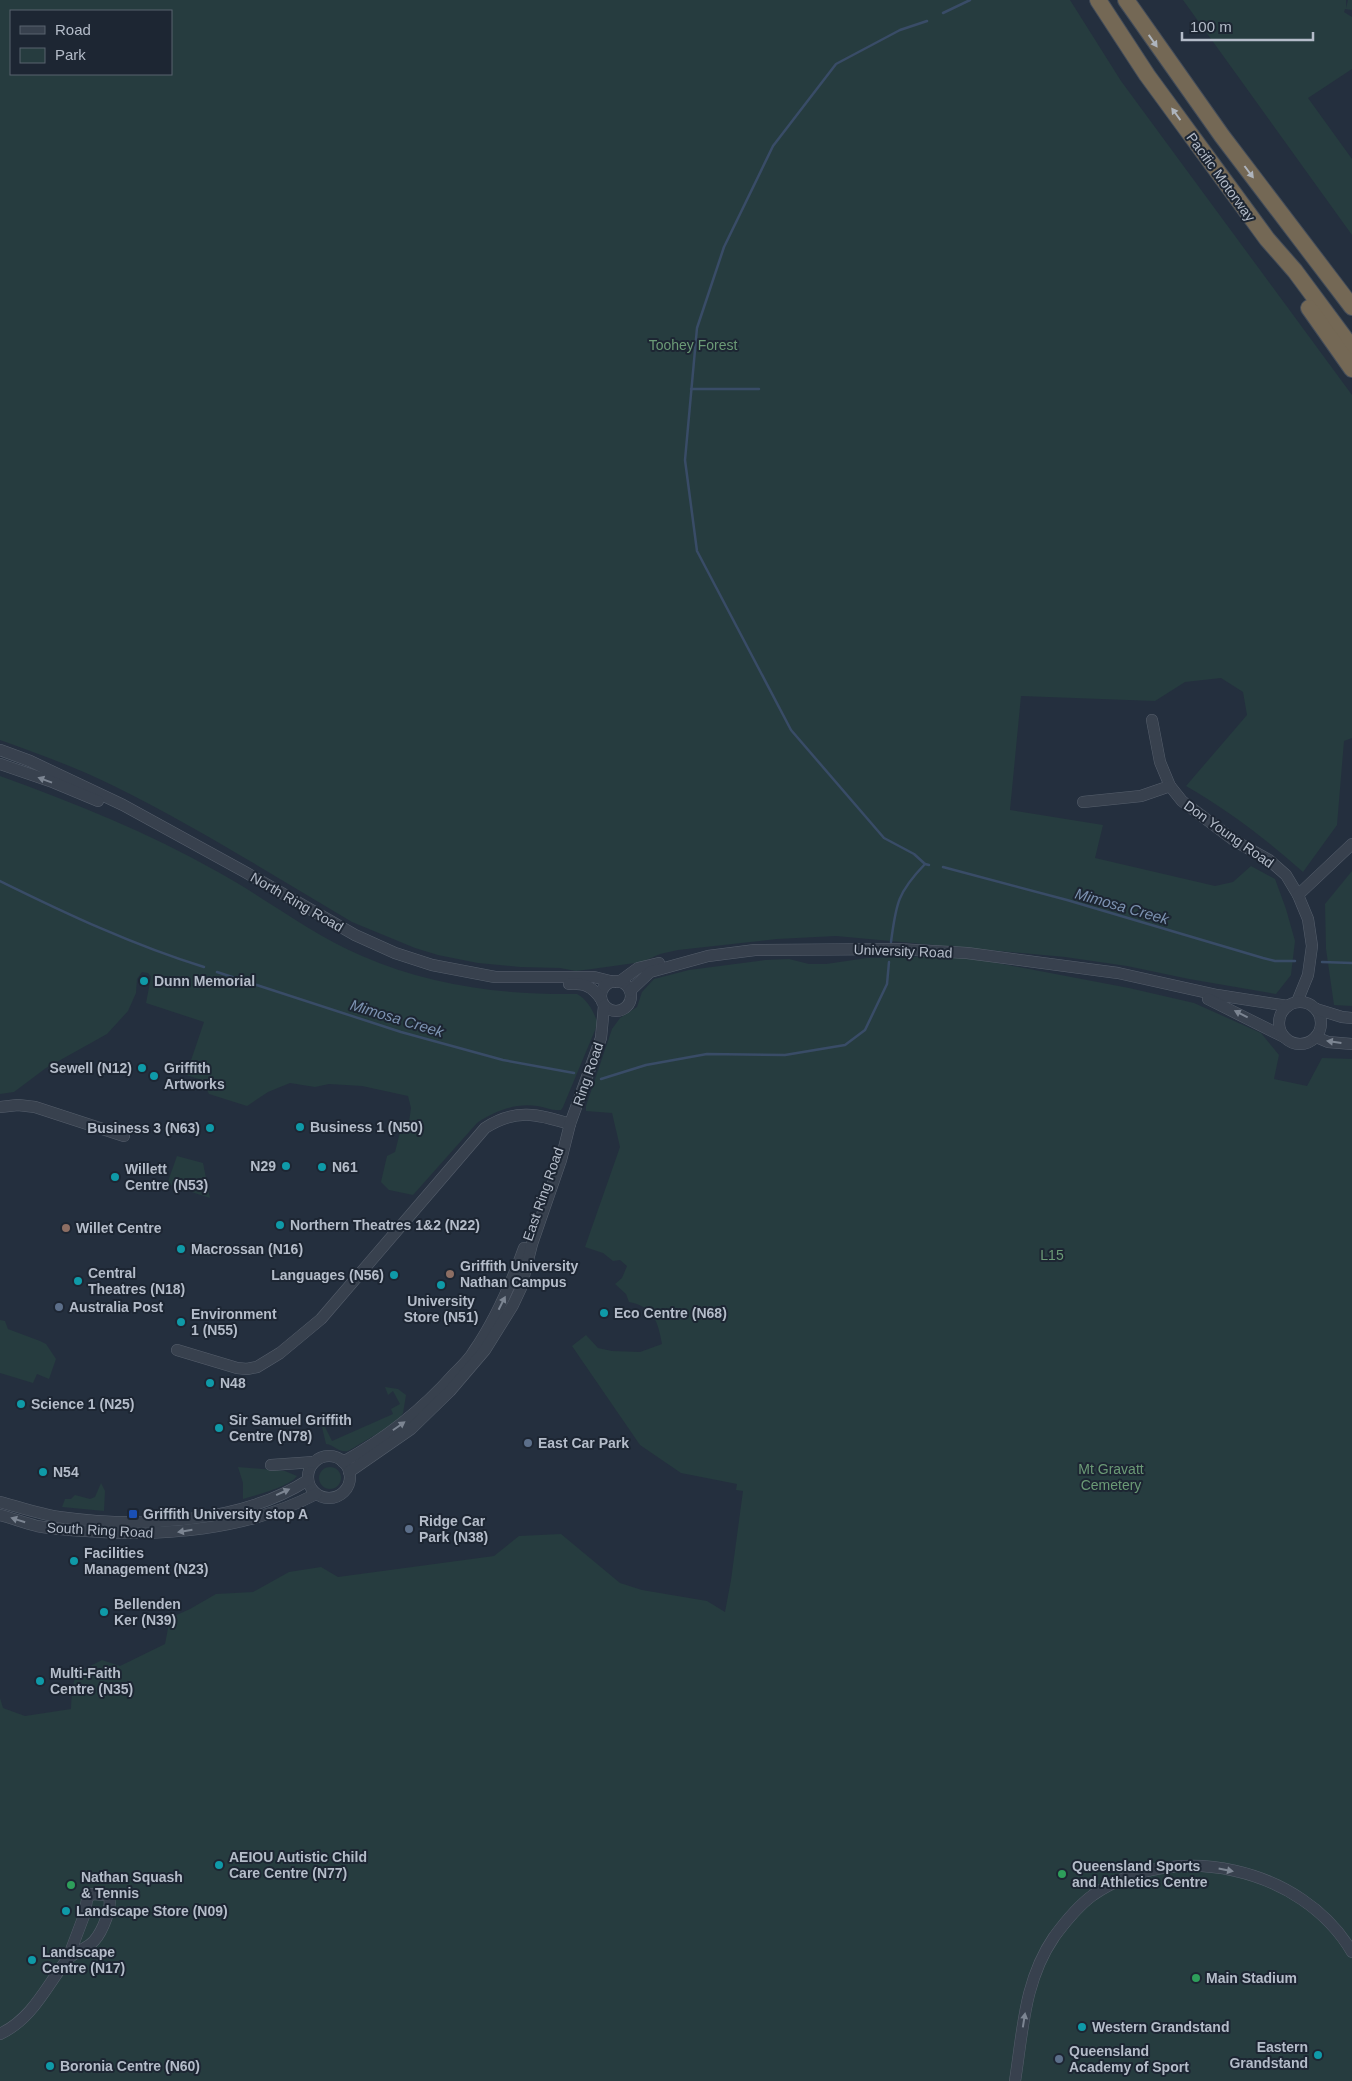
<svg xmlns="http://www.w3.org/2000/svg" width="1352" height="2081" font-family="Arial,sans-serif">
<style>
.green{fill:#263c3f;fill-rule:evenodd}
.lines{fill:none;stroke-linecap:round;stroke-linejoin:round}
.stream{stroke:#394c67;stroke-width:2.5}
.minor-casing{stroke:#565f6c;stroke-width:12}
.highway-casing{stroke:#434c59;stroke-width:18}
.minor{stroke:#38414e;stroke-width:11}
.highway{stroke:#746855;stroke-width:16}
.oneway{fill:#aeb4bd}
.oneway2{fill:#7c8592}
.culture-dot{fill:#0f9aa8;stroke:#1d2633;stroke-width:2}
.education-dot{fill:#8d6e63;stroke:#1d2633;stroke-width:2}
.service-dot{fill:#5c6f8a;stroke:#1d2633;stroke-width:2}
.transit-dot{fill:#1a4fb4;stroke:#1d2633;stroke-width:2}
.leisure-dot{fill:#2e9e5b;stroke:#1d2633;stroke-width:2}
.labels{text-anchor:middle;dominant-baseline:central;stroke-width:4;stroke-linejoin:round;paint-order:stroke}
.street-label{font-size:14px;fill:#b4bcc9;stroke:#1d2633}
.park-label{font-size:14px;fill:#6b9a76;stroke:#1d2633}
.poi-label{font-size:14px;font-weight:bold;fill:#b4bcc9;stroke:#1d2633;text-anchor:start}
.water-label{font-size:15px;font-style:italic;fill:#7c92b1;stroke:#1d2633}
</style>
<rect width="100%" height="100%" fill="#242f3e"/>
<!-- green -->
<g class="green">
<path d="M0 0H1070L1121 81 1352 395V738L1344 741 1337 825 1303 872C1266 839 1229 811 1186 786L1247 715 1243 692 1221 678 1185 682 1155 701 1021 696 1010 810 1103 825 1095 858 1215 886 1233 882 1251 866 1275 879 1286 909 1295 941 1291 975 1276 994 1189 979 1127 966 1065 957 836 936 777 939 678 950 660 954 642 962 592 969 576 971 560 968 520 967 478 963 438 955 415 948 352 922C274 876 197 827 116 787 78 768 39 754 0 740ZM11 11H171V74H11Z"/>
<path d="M1183 0H1346V8L1348 0H1352V10L1345 9 1344 12 1352 17V69L1308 98 1352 159V235Z"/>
<path d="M0 776C75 803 149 833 218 872 267 899 311 934 362 956 430 986 504 995 577 994 588 1000 593 1011 598 1023L563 1107 561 1110C553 1111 545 1107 537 1106 515 1103 495 1111 477 1123L413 1195 389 1190 381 1182 387 1156 395 1152 400 1132 409 1122 411 1108 408 1096 362 1086 329 1084 315 1087 290 1083 268 1092 247 1106 209 1094 202 1080 186 1075 204 1022 146 1003 151 977 148 973 142 972 137 979 136 993 128 1011 107 1034 46 1068 14 1092 0 1094Z"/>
<path d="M1352 871V1006L1334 1005 1326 949 1325 904Z"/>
<path d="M960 956 1129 988 1194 1003 1261 1033 1279 1055 1274 1079 1307 1086 1322 1058 1352 1059V2081H0V1698L3 1708 25 1716 71 1709C73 1675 72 1675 102 1660L120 1666 165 1644 170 1618 190 1609 216 1594 253 1592 289 1572 321 1567 338 1577 494 1556 519 1536 561 1534 620 1583 642 1590 707 1601 725 1612 731 1580 743 1491 736 1490 737 1484 681 1473 640 1445 572 1346 586 1335 598 1348 612 1351 640 1352 662 1344C658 1322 654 1307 629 1302L626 1294 615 1284 622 1278 627 1266 620 1260 613 1261 603 1253 585 1247 620 1147 612 1113 586 1111V1106L612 1029 620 1018 637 1007 642 992 654 979 689 970 765 960 789 959 809 964H826L867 958Z"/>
<path d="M177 1156 203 1163 210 1198 167 1184Z"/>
<path d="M0 1320 5 1321 8 1329 40 1341 46 1344 56 1359 49 1379 37 1374 33 1383 0 1373Z"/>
<path d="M385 1387 398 1389 406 1395 403 1413 397 1422 348 1451C338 1453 335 1445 326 1444L321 1423H323L332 1441 393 1414 391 1409 400 1404 393 1391 388 1395Z"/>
<circle cx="330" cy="1478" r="11"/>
<path d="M238 1467 285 1471 297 1476C289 1487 256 1495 243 1499V1483Z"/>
<path d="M101 1483 105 1491 104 1511 62 1507 65 1499H71L75 1495 90 1499 95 1497Z"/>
</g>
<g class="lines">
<!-- stream -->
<g class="stream">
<path d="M943 13 970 0"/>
<path d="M691 389H759"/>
<path d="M925 864 914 854 884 838 791 730 697 551 685 460 697 328 724 247 773 146 836 64 900 30 927 21"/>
<path d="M943 867 1067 900 1263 958 1275 961H1295"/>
<path d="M0 881C67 914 133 945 204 967"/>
<path d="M891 942C896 903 898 892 925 864L929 865"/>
<path d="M1322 962 1352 963"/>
<path d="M217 972 401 1032 503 1060 574 1073"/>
<path d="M601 1079 646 1065 707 1054 785 1055 845 1045 865 1030 887 984 889 962"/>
</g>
<defs>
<g id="minor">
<path d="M1152 720 1160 762 1170 786 1182 801 1235 841 1269 860 1286 875 1298 895 1308 919 1312 946 1308 975 1297 1002"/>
<path d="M0 750 30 761 123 805 245 872 355 935 395 953 432 965 495 977H594L614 982"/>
<path d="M0 764 50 781 98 801"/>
<path d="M1083 802 1141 796 1170 786"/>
<path d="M1298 895 1352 844"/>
<circle cx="616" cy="996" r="15"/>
<path d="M619 982 638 968 659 963"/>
<path d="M569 984C584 983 592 986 601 999"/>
<path d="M630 991 650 972 708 956 755 950 898 949 967 953 1118 973 1217 995 1288 1006"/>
<path d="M1208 999 1284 1037"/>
<circle cx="1300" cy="1023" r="21"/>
<path d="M1316 1009 1342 1017 1352 1018"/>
<path d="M1316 1037 1328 1042 1352 1044"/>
<path d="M0 1107 18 1105 35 1107 124 1136"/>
<path d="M177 1350 237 1368 247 1369 257 1367 280 1353 321 1319 485 1128C516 1108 537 1114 570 1124"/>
<circle cx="329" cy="1477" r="21"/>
<path d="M343 1462C385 1439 422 1410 454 1374 461 1367 469 1360 474 1351 496 1319 511 1284 524 1248"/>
<path d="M271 1465 314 1462"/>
<path d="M349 1472 411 1429 450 1391 485 1350 513 1305 521 1288 532 1244 561 1160 570 1124 601 1038 604 1006"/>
<path d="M0 1502C19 1507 40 1514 59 1517 137 1528 240 1524 308 1480"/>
<path d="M0 1515C12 1518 24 1523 37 1526 53 1529 70 1530 86 1531 162 1537 247 1530 316 1494"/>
<path d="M0 2034C32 2019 46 1987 66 1961 73 1952 87 1949 94 1941 102 1932 114 1905 108 1895L91 1894 87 1899 85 1913 68 1958"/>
<path d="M1015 2081C1023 2030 1024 1981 1054 1937 1065 1922 1078 1906 1093 1895 1174 1839 1302 1867 1352 1952"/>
</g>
<g id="highway">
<path d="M1098 0 1147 75 1267 239 1295 271 1352 348"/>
<path d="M1126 0 1222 136 1352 307"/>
<path d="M1309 308 1352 369"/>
</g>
</defs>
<!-- minor casing -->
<use href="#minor" class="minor-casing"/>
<!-- highway casing -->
<use href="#highway" class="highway-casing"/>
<!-- minor -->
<use href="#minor" class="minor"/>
<!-- highway -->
<use href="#highway" class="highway"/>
</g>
<!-- one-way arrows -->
<defs><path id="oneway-solid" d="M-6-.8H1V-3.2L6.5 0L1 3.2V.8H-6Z" transform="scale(1.25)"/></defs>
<g class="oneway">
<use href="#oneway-solid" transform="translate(1153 41) rotate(55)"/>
<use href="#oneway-solid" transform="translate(1176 114) rotate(-126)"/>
<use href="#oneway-solid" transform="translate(1249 172) rotate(53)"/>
</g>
<g class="oneway2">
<use href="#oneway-solid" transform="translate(45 780) rotate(-160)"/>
<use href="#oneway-solid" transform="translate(1241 1014) rotate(-153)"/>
<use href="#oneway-solid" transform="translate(1334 1042) rotate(-172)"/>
<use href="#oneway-solid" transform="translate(502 1303) rotate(-63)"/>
<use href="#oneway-solid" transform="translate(399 1426) rotate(-35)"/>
<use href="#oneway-solid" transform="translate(283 1492) rotate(-24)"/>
<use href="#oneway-solid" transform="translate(18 1520) rotate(-163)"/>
<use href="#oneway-solid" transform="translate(185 1531) rotate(171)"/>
<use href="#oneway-solid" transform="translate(1226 1870) rotate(11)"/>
<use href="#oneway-solid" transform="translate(1024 2020) rotate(-81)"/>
</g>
<!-- markers -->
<g class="culture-dot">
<circle cx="144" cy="981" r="5"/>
<circle cx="142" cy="1068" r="5"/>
<circle cx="154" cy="1076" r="5"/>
<circle cx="300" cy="1127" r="5"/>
<circle cx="210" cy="1128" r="5"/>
<circle cx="286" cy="1166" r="5"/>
<circle cx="322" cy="1167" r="5"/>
<circle cx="115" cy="1177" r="5"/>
<circle cx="280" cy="1225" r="5"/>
<circle cx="181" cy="1249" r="5"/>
<circle cx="394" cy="1275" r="5"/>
<circle cx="78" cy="1281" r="5"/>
<circle cx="441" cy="1285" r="5"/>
<circle cx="604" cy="1313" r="5"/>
<circle cx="181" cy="1322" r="5"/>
<circle cx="210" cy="1383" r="5"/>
<circle cx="21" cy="1404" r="5"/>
<circle cx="219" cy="1428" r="5"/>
<circle cx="43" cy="1472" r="5"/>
<circle cx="74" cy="1561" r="5"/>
<circle cx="104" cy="1612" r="5"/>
<circle cx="40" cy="1681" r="5"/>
<circle cx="219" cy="1865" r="5"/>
<circle cx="66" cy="1911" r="5"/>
<circle cx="32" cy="1960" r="5"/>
<circle cx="1082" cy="2027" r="5"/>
<circle cx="1318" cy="2055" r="5"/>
<circle cx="50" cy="2066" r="5"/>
</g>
<g class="education-dot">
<circle cx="66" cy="1228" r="5"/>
<circle cx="450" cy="1274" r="5"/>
</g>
<g class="service-dot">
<circle cx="59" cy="1307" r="5"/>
<circle cx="528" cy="1443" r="5"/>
<circle cx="409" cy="1529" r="5"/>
<circle cx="1059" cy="2059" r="5"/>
</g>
<rect class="transit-dot" x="128" y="1509" width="10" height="10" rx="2.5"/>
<g class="leisure-dot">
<circle cx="1062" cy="1874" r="5"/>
<circle cx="71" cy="1885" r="5"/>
<circle cx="1196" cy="1978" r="5"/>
</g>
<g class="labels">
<!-- street labels -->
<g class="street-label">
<text transform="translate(1221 177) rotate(54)">Pacific Motorway</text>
<text transform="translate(1229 834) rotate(35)">Don Young Road</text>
<text transform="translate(297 902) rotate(30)">North Ring Road</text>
<text transform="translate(903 951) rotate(2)">University Road</text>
<text transform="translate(588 1074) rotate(-71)">Ring Road</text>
<text transform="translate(543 1194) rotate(-71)">East Ring Road</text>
<text transform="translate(100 1530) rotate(3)">South Ring Road</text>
</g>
<!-- park labels -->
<g class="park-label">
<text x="693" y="345">Toohey Forest</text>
<text x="1052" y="1255">L15</text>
<text x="1111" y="1469">Mt Gravatt<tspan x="1111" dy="16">Cemetery</tspan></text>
</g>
<!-- poi labels -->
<g class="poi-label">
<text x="154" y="981">Dunn Memorial</text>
<text x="132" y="1068" text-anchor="end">Sewell (N12)</text>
<text x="164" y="1068">Griffith<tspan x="164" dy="16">Artworks</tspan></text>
<text x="310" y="1127">Business 1 (N50)</text>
<text x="200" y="1128" text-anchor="end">Business 3 (N63)</text>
<text x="276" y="1166" text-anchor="end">N29</text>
<text x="332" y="1167">N61</text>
<text x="125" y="1169">Willett<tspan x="125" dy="16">Centre (N53)</tspan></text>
<text x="290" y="1225">Northern Theatres 1&amp;2 (N22)</text>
<text x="76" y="1228">Willet Centre</text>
<text x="191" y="1249">Macrossan (N16)</text>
<text x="460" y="1266">Griffith University<tspan x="460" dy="16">Nathan Campus</tspan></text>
<text x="88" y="1273">Central<tspan x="88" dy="16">Theatres (N18)</tspan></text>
<text x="384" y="1275" text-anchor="end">Languages (N56)</text>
<text x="441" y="1301" text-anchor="middle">University<tspan x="441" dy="16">Store (N51)</tspan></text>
<text x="69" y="1307">Australia Post</text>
<text x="614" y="1313">Eco Centre (N68)</text>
<text x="191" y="1314">Environment<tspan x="191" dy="16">1 (N55)</tspan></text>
<text x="220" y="1383">N48</text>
<text x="31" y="1404">Science 1 (N25)</text>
<text x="229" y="1420">Sir Samuel Griffith<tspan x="229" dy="16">Centre (N78)</tspan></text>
<text x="538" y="1443">East Car Park</text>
<text x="53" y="1472">N54</text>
<text x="143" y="1514">Griffith University stop A</text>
<text x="419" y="1521">Ridge Car<tspan x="419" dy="16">Park (N38)</tspan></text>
<text x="84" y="1553">Facilities<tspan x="84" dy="16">Management (N23)</tspan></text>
<text x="114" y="1604">Bellenden<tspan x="114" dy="16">Ker (N39)</tspan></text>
<text x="50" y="1673">Multi-Faith<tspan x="50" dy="16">Centre (N35)</tspan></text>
<text x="229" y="1857">AEIOU Autistic Child<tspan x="229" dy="16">Care Centre (N77)</tspan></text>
<text x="1072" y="1866">Queensland Sports<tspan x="1072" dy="16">and Athletics Centre</tspan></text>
<text x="81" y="1877">Nathan Squash<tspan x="81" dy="16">&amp; Tennis</tspan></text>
<text x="76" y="1911">Landscape Store (N09)</text>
<text x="42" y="1952">Landscape<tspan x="42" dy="16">Centre (N17)</tspan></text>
<text x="1206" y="1978">Main Stadium</text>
<text x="1092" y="2027">Western Grandstand</text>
<text x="1308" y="2047" text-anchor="end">Eastern<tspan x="1308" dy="16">Grandstand</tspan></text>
<text x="1069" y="2051">Queensland<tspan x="1069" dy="16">Academy of Sport</tspan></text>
<text x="60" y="2066">Boronia Centre (N60)</text>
</g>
<!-- water labels -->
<g class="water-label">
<text transform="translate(1122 906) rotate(16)">Mimosa Creek</text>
<text transform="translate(397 1018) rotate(17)">Mimosa Creek</text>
</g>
</g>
<!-- legend -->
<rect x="10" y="10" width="162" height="65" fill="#1d2633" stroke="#59626f"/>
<rect x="20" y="26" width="25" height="8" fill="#38414e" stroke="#59626f"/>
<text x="55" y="35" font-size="15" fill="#b4bcc9">Road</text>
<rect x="20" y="48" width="25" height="15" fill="#263c3f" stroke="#59626f"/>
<text x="55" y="60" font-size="15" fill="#b4bcc9">Park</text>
<!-- scale -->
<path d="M1182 32v8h131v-8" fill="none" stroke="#b4bcc9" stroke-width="2.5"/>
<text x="1190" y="32" font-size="15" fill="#b4bcc9" stroke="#1d2633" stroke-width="4" paint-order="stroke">100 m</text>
</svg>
